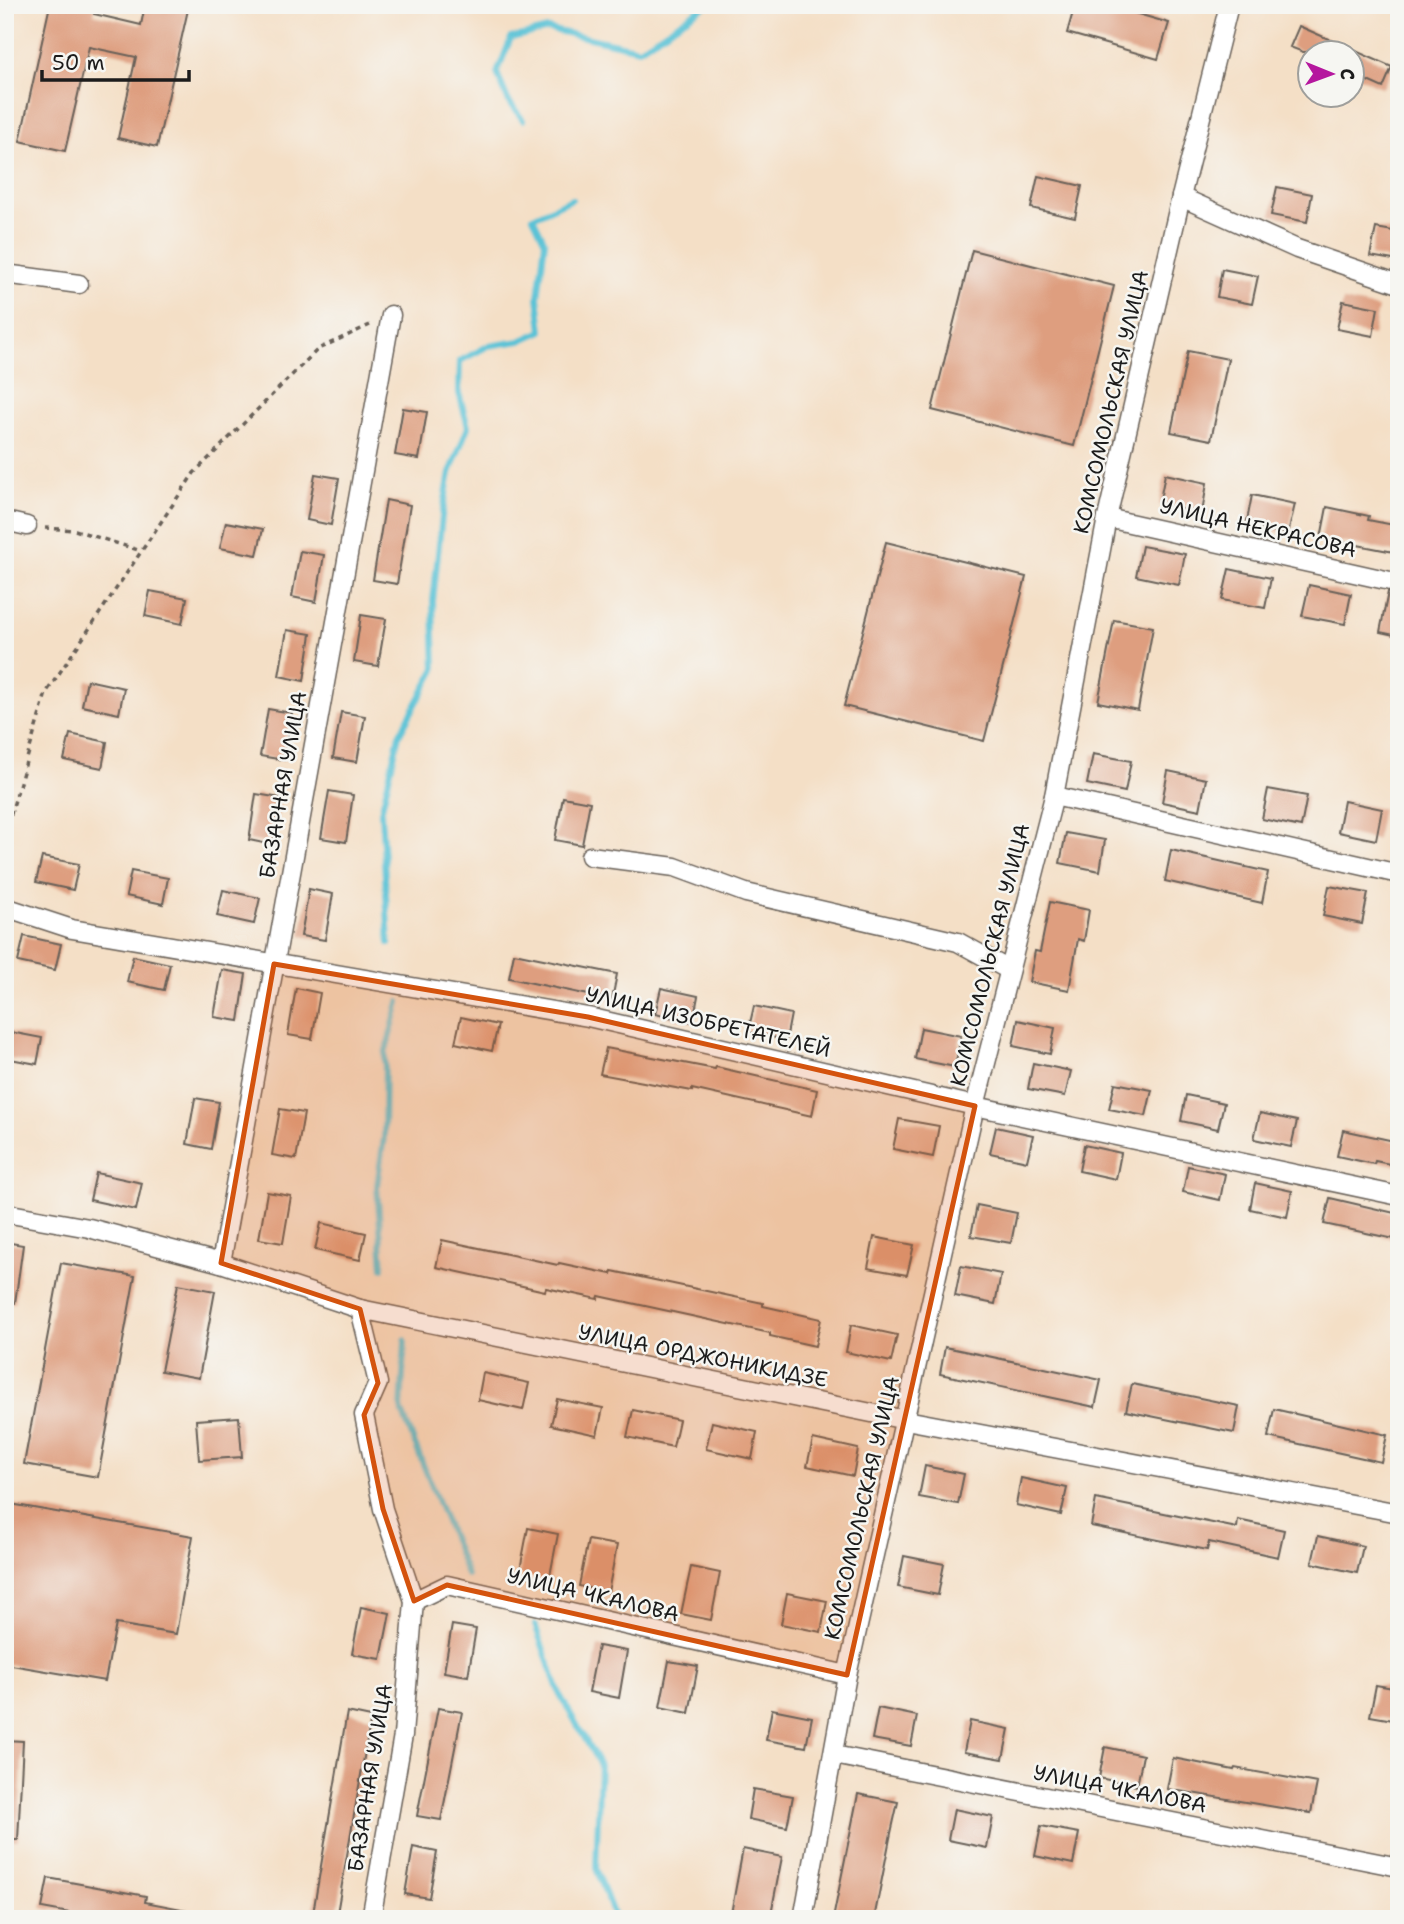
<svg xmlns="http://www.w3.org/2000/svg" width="1404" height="1924" font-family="'Shantell Sans',sans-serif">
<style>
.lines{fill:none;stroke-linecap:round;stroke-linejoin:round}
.stream{stroke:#5ac2d6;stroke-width:6}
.building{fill:#de9e7f}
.minor-casing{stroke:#686058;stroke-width:21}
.path{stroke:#686058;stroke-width:3.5;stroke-dasharray:5 5;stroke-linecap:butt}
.minor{stroke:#fff;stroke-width:18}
.marked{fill:#d4530e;fill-opacity:0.2;stroke:#d4530e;stroke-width:5;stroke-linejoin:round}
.labels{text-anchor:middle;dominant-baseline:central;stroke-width:5;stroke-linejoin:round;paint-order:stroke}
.street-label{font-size:21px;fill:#1c1c1c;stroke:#f6f6f2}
</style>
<rect width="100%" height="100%" fill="#f6f6f2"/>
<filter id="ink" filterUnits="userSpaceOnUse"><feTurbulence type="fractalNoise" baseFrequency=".0143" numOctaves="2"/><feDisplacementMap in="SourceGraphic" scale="14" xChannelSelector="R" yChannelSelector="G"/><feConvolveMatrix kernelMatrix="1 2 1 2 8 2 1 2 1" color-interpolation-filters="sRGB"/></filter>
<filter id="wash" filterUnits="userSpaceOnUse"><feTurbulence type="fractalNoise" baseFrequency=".00686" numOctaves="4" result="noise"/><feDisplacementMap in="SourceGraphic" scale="28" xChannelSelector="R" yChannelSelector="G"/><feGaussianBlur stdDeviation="1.57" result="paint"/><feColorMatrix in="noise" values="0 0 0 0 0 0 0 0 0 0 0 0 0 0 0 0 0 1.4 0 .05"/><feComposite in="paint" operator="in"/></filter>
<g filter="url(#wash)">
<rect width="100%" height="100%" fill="#f4dfc6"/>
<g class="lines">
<!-- stream -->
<g class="stream">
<path d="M523 120 508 100 497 73 511 38 548 29 639 49 706 5"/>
<path d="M389 943 381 812 399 735 435 670 433 601 442 516 450 473 468 427 459 393 460 361 488 346 520 341 542 331 538 297 545 242 533 217 572 199"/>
<path d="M383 1268 377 1186 384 1137 385 1054 399 1002"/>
<path d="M405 1340 401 1409 467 1575"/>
<path d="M535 1625 560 1695 600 1765 596 1868 615 1919"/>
</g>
</g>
<g id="blocks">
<!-- building -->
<g class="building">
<path d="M50 5H96L94 14 141 25 145 5H189L157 147 118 138 136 57 89 47 65 151 20 141Z"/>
<path d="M1075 5H1107L1169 23 1158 59 1067 33Z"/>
<path d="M1299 26 1392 67 1383 88 1352 74V52H1303L1290 47Z"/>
<path d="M1038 176 1082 186 1075 218 1031 208Z"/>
<path d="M1277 187 1312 194 1307 222 1271 215Z"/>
<path d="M1376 228 1399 232V261L1370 256Z"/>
<path d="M972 250 1114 286 1074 446 932 410Z"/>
<path d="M1222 269 1258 276 1252 304 1217 297Z"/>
<path d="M1343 301 1378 308 1373 336 1337 329Z"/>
<path d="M1188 351 1228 359 1211 440 1171 432Z"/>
<path d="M403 408 427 412 419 459 395 455Z"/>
<path d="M315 474 339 478 331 525 307 520Z"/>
<path d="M1165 474 1207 483 1202 513 1159 505Z"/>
<path d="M1252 495 1295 504 1288 534 1246 526Z"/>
<path d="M386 500 410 505 397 584 373 580Z"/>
<path d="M1327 507 1369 516 1368 520 1399 526V553L1321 538Z"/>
<path d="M226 522 263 529 257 555 220 548Z"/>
<path d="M886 542 1026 577 984 741 844 706Z"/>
<path d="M1142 546 1185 554 1179 585 1136 576Z"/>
<path d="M300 551 324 555 316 602 292 597Z"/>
<path d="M1229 569 1271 578 1265 608 1222 600Z"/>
<path d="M1309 585 1351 594 1345 624 1302 616Z"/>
<path d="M150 591 187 598 182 624 145 616Z"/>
<path d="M1388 592 1399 594V636L1380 632Z"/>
<path d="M361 615 386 619 378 666 354 662Z"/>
<path d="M1114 620 1153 627 1138 710 1098 702Z"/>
<path d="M287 630 311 634 304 681 279 676Z"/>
<path d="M87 680 124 688 119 714 82 706Z"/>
<path d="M268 709 292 713 284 760 260 756Z"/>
<path d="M341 712 365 716 357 762 333 758Z"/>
<path d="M70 734 107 742 102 768 64 760Z"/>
<path d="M1093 754 1131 761 1125 792 1087 784Z"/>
<path d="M1168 771 1206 779 1200 810 1162 802Z"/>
<path d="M1268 789 1307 796 1301 827 1262 819Z"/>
<path d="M329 791 353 795 346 842 321 838Z"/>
<path d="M256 794 281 798 273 845 249 840Z"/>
<path d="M563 797 590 802 582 845 555 840Z"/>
<path d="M1344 801 1382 809 1376 840 1338 832Z"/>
<path d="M1066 833 1105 840 1100 871 1060 863Z"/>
<path d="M1171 850 1268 872 1262 903 1165 881Z"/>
<path d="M42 857 79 864 73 890 36 882Z"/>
<path d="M131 871 168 878 163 904 126 896Z"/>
<path d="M1329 886 1368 893 1362 924 1323 916Z"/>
<path d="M309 889 333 894 325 940 301 936Z"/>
<path d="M223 890 260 898 254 924 217 916Z"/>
<path d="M1050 902 1089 910 1084 941 1078 939 1069 990 1029 982 1035 951 1040 952Z"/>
<path d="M24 936 61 944 55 970 18 962Z"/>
<path d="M514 953 617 974 612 1000 509 978Z"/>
<path d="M133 956 170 964 164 990 127 982Z"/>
<path d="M222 970 246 974 239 1021 214 1017Z"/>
<path d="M296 988 320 993 312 1039 288 1035Z"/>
<path d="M661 988 698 996 693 1022 655 1014Z"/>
<path d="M754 1006 791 1014 786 1040 748 1032Z"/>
<path d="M461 1017 498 1025 492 1051 455 1043Z"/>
<path d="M1018 1020 1055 1028 1050 1054 1013 1046Z"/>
<path d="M921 1028 961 1036 955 1067 915 1059Z"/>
<path d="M5 1031 42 1038 37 1064 5 1058Z"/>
<path d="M606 1048 715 1069 716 1067 817 1090 812 1116 692 1089V1091L600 1074Z"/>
<path d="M1033 1063 1071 1071 1065 1096 1028 1089Z"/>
<path d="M1115 1083 1152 1090 1146 1116 1109 1109Z"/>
<path d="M1186 1095 1224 1103 1218 1129 1181 1121Z"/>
<path d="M195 1098 219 1102 211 1149 187 1144Z"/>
<path d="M280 1109 304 1113 296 1159 272 1155Z"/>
<path d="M1260 1113 1297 1121 1291 1147 1254 1139Z"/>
<path d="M899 1119 939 1126 933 1157 893 1149Z"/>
<path d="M996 1127 1033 1135 1027 1161 990 1153Z"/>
<path d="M1343 1130 1399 1142V1166L1375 1161 1374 1164 1337 1156Z"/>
<path d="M1084 1145 1121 1153 1116 1179 1079 1171Z"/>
<path d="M1188 1166 1225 1174 1220 1200 1183 1192Z"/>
<path d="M96 1173 142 1183 136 1210 90 1200Z"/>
<path d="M1255 1183 1292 1191 1287 1217 1250 1209Z"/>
<path d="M267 1192 291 1196 283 1243 259 1239Z"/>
<path d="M1330 1198 1399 1214V1240L1324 1224Z"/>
<path d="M977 1205 1017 1213 1011 1243 971 1236Z"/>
<path d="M321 1223 366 1233 360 1260 315 1250Z"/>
<path d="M874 1237 914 1245 907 1275 868 1268Z"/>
<path d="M442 1240 558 1265 559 1263 611 1274 612 1271 763 1303V1306L821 1319 815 1346 770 1336V1333L599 1296 598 1299 546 1288 545 1291 436 1267Z"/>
<path d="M5 1242 23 1245 15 1303 5 1302Z"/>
<path d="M61 1263 135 1276 98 1477 24 1464Z"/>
<path d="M961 1266 1001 1274 995 1304 955 1296Z"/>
<path d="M178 1284 215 1291 199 1378 161 1371Z"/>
<path d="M851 1325 897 1335 891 1362 846 1352Z"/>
<path d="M945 1347 1101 1380 1095 1407 940 1374Z"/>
<path d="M483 1373 529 1383 523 1410 478 1400Z"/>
<path d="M1132 1384 1239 1406 1234 1433 1126 1411Z"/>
<path d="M557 1399 603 1408 597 1435 551 1425Z"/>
<path d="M1274 1409 1387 1435 1381 1462 1268 1437Z"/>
<path d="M633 1410 679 1420 673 1447 627 1437Z"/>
<path d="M239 1417 242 1457 199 1460 196 1420Z"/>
<path d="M712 1422 757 1432 752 1459 706 1449Z"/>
<path d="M813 1439 858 1449 853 1476 807 1466Z"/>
<path d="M925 1466 964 1474 958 1504 919 1497Z"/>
<path d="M1021 1478 1067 1488 1061 1515 1016 1505Z"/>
<path d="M1096 1499 1237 1528 1238 1520 1284 1530 1278 1557 1209 1542 1207 1550 1091 1526Z"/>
<path d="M5 1503 193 1536 176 1634 116 1624 105 1681 5 1664Z"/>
<path d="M528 1528 558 1534 549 1581 519 1575Z"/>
<path d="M1318 1536 1363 1546 1357 1573 1312 1563Z"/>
<path d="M588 1540 617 1545 608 1592 579 1586Z"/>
<path d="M904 1556 944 1564 938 1595 898 1587Z"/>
<path d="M691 1567 720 1573 711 1620 681 1614Z"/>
<path d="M787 1593 827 1601 821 1632 781 1624Z"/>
<path d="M361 1607 390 1613 381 1659 352 1654Z"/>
<path d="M452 1625 476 1629 468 1676 444 1672Z"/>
<path d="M598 1646 627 1651 619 1698 589 1692Z"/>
<path d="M669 1661 698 1666 689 1713 660 1707Z"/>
<path d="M1376 1685 1399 1689V1721L1370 1716Z"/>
<path d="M438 1708 462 1712 441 1820 417 1816Z"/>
<path d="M878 1708 917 1716 911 1746 872 1739Z"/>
<path d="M772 1709 812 1717 806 1747 766 1740Z"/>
<path d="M347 1712 371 1717 363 1763 336 1919H312Z"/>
<path d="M970 1721 1009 1729 1003 1759 964 1752Z"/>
<path d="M5 1740 23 1741 18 1840H5Z"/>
<path d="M1105 1747 1143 1755 1137 1786 1099 1778Z"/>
<path d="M1173 1758 1234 1770 1235 1768 1317 1783 1311 1813 1167 1789Z"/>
<path d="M753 1789 793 1796 787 1827 748 1819Z"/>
<path d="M858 1794 898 1802 891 1833 874 1919H833Z"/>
<path d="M954 1809 993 1817 987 1848 948 1840Z"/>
<path d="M1041 1826 1079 1833 1073 1864 1035 1856Z"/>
<path d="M413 1847 437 1852 429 1898 405 1894Z"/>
<path d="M743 1849 782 1857 770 1919H730Z"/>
<path d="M48 1878 146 1896 145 1902 192 1911 191 1919H102L42 1908Z"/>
</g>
</g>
</g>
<g filter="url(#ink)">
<use href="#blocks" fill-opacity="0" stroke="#686058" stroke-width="2"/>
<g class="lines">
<defs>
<g id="minor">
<path d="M1181 197 1297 249 1399 284"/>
<path d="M5 274 79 284"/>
<path d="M1107 518 1399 583"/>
<path d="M5 521 27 526"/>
<path d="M1054 796 1399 874"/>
<path d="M590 856 675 867 746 893 958 942 1009 970"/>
<path d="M5 907 72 929 588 1017 975 1106 1399 1196"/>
<path d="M5 1213 89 1228 221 1263 360 1309 906 1420 1399 1513"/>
<path d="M221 1263 391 315"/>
<path d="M360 1309 378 1383 364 1415 383 1509 414 1601 403 1735 371 1919"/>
<path d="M414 1601 447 1585 847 1675"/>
<path d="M834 1755 1399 1867"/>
<path d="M803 1919 847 1675 975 1106 1054 796 1107 518 1181 197 1229 5"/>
</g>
</defs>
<!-- minor casing -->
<use href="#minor" class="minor-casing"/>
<!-- path -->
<g class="path">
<path d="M45 528 75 530 141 551"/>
<path d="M5 834 46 693 194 473 318 349 370 325"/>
</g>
<!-- minor -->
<use href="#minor" class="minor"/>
</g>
</g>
<!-- marked area -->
<path class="marked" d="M274 964 588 1017 975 1106 847 1675 447 1585 414 1601 383 1509 364 1415 378 1383 360 1309 221 1263Z"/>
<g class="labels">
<!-- street labels -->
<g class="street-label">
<text transform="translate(1111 402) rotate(-77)">КОМСОМОЛЬСКАЯ УЛИЦА</text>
<text transform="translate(1258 528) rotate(13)">УЛИЦА НЕКРАСОВА</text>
<text transform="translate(283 785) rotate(-80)">БАЗАРНАЯ УЛИЦА</text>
<text transform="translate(990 955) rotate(-76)">КОМСОМОЛЬСКАЯ УЛИЦА</text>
<text transform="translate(708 1022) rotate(13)">УЛИЦА ИЗОБРЕТАТЕЛЕЙ</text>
<text transform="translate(703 1356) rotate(11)">УЛИЦА ОРДЖОНИКИДЗЕ</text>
<text transform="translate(862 1508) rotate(-77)">КОМСОМОЛЬСКАЯ УЛИЦА</text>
<text transform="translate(593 1595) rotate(13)">УЛИЦА ЧКАЛОВА</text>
<text transform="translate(370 1778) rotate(-81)">БАЗАРНАЯ УЛИЦА</text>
<text transform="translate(1120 1789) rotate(11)">УЛИЦА ЧКАЛОВА</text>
</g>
</g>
<!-- margin -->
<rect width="1404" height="1924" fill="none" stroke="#f6f6f2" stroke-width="28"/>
<!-- north arrow -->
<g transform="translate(1331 74) rotate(91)"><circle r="33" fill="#f6f6f2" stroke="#9f9f9c" stroke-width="2"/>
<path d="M0-5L12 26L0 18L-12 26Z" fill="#b5179e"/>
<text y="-10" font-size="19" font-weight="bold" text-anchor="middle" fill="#1c1c1c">С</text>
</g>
<!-- scale -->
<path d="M42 70v10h147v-10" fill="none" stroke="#1c1c1c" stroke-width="3.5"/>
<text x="52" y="70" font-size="21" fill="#1c1c1c" stroke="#f6f6f2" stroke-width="5" paint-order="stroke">50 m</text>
</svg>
